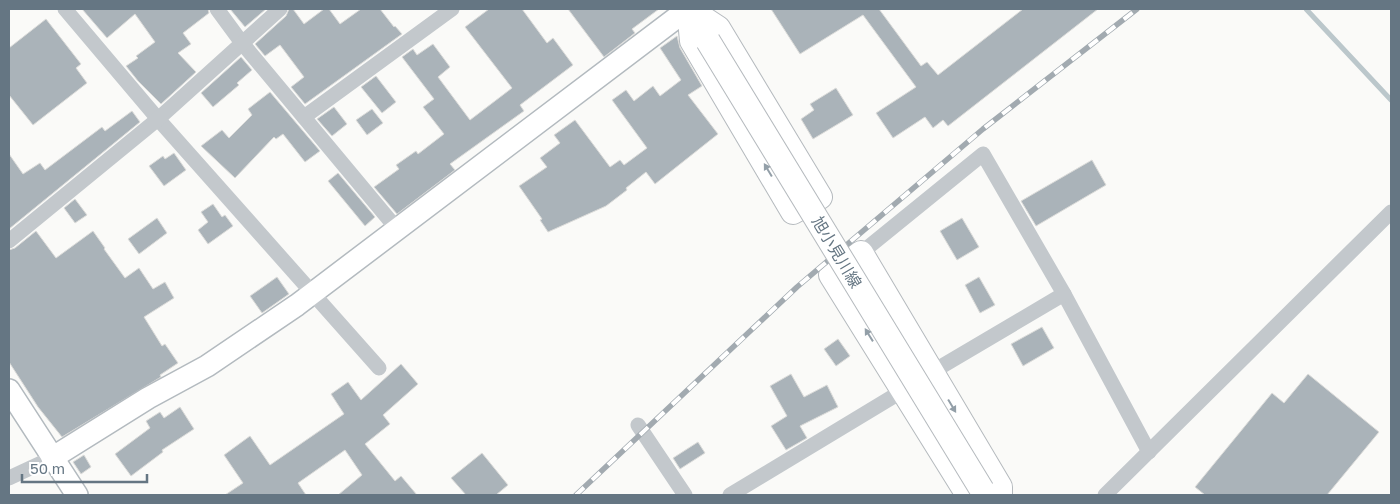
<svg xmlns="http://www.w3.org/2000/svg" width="1400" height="504" font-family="'Golos Text','Noto Sans JP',sans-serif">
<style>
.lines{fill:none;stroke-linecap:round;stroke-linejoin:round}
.stream{stroke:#bbc7cb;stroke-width:5}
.building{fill:#aab3b9;stroke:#dcdcda}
.secondary-casing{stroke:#b3babf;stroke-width:24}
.primary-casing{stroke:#b5babe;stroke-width:26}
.street{stroke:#c3c8cc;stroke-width:15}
.secondary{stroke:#fff;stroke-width:21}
.primary{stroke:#fff;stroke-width:24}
.rail-casing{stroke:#a2aab0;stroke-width:5.5}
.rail{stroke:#fff;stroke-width:4;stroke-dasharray:11;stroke-linecap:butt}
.primary-bridge-casing{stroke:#b5babe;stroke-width:26;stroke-linecap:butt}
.primary-bridge{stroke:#fff;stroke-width:24}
.oneway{fill:#939fa8}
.labels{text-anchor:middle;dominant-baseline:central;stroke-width:5;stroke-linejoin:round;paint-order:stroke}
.street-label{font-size:16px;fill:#657683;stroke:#fff}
</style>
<rect width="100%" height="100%" fill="#fafaf8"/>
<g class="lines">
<!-- stream -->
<path class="stream" d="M1306 9 1391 100"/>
</g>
<!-- building -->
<g class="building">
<path d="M82 9H208L209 13 183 33 191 44 178 53 196 72 161 104 138 81 126 66 138 58 136 56 155 42 135 14 107 38Z"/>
<path d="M230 9H266L245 27Z"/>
<path d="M289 9H293L304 24 324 9H329L340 24 361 9H380L394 27 395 26 402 34 305 104 291 87 304 77 280 45 265 56 255 44 286 16Z"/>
<path d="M489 9H522L547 43 553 38 573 65 520 105 524 111 450 164 455 170 397 214 374 187 399 169 396 165 416 151 418 154 444 134 423 107 434 99 402 57 413 49 417 55 433 44 450 67 438 77 470 120 512 88 465 27Z"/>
<path d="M568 9H659L632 29 635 33 604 57Z"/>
<path d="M771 9H879L921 66 927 62 938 75 1023 9H1098L948 126 943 120 933 128 925 117 893 138 876 113 916 87 863 15 800 54Z"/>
<path d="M46 19 81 64 76 68 87 83 33 125 9 95V48Z"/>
<path d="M677 36 680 48 702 86 688 95 718 134 655 184 646 172 626 188 627 190 606 206 548 232 540 220 542 219 519 186 547 167 540 158 560 143 554 135 575 120 610 167 620 160 624 165 647 148 612 100 626 90 634 101 653 86 660 96 681 80 660 48Z"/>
<path d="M241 57 252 70 237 83 239 85 213 107 201 93Z"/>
<path d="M376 76 396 102 382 113 361 87Z"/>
<path d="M836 88 853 115 813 139 801 119 814 110 810 104Z"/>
<path d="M270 92 320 151 305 162 283 134 276 139 274 137 235 178 201 146 222 130 229 138 252 115 248 109Z"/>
<path d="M334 107 347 124 332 136 317 119Z"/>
<path d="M372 109 383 123 367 135 356 120Z"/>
<path d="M132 111 140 122 9 229V154L23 174 40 163 45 170 102 127 105 131Z"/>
<path d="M174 153 186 170 164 186 149 166 163 156 165 159Z"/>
<path d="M1092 160 1106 185 1036 226 1021 201Z"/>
<path d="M338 173 375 217 365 226 328 181Z"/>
<path d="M75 199 87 215 75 223 64 208Z"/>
<path d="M213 204 222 217 225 215 233 226 208 244 198 230 208 222 201 212Z"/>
<path d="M157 218 167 233 139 254 128 239Z"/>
<path d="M962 218 979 247 957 260 940 231Z"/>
<path d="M36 231 56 258 93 231 105 248 104 249 125 278 139 268 153 289 165 282 174 298 144 317 162 346 165 344 178 363 160 375 161 377 62 437 38 407 9 362V250L15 248Z"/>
<path d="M277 277 289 294 262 313 250 296Z"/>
<path d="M979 277 995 305 980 313 965 285Z"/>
<path d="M1042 327 1054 348 1023 366 1011 344Z"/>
<path d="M838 339 850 356 836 366 824 349Z"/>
<path d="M401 364 418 384 383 415 390 424 365 444 395 481 401 476 417 495H338L362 475 345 450 298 483 306 495H225L243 483 224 455 250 436 270 465 344 414 331 394 348 382 361 400Z"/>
<path d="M791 374 804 397 827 385 838 407 800 426 807 438 786 450 771 426 787 416 770 386Z"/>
<path d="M1308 374 1379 432 1327 495H1205L1195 487 1272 393 1284 403Z"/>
<path d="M180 407 194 429 162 450 163 452 131 476 115 454 150 428 146 421 160 412 164 418Z"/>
<path d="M698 442 705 453 680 469 673 458Z"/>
<path d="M482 453 508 485 496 495H466L451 478Z"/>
<path d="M84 455 91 467 81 474 73 462Z"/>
</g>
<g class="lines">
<defs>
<g id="secondary">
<path d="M9 390 77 495"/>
<path d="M52 458 148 398 207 366 297 305 688 9"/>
</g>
<g id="primary">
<path d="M689 9 692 41 793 212 820 197 718 28 689 9"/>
<path d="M968 495 831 275 861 253 1000 487V495"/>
</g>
</defs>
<!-- secondary casing -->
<use href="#secondary" class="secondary-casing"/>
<!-- primary casing -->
<use href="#primary" class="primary-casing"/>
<!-- street -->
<g class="street">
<path d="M65 9 158 119 379 368"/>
<path d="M217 9 242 43 397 229"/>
<path d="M304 117 452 9"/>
<path d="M9 241 158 119 280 9"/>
<path d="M861 253 983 154 1064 294 1149 452"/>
<path d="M932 372 1064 294"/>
<path d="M638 425 685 495"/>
<path d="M9 478 52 458"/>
<path d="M730 495 904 390"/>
<path d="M1105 495 1391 212"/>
</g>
<!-- secondary -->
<use href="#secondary" class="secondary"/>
<!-- primary -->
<use href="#primary" class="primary"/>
<defs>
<path id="rail" d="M576 495 797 287 983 129 1137 9"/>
</defs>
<!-- rail casing -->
<use href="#rail" class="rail-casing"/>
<!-- rail -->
<use href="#rail" class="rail"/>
<defs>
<path id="primary-bridge" d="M708 41 982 490"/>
</defs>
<!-- primary-bridge casing -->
<use href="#primary-bridge" class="primary-bridge-casing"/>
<!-- primary-bridge -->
<use href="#primary-bridge" class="primary-bridge"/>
</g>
<!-- one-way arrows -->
<defs><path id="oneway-solid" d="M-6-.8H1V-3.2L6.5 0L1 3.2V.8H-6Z" transform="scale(1.25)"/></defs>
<g class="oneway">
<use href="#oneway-solid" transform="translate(768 170) rotate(-121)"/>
<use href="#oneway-solid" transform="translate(869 335) rotate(-122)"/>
<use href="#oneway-solid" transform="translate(952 406) rotate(59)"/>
</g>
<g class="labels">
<!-- street labels -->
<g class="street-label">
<text transform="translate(837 252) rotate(59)">旭小見川線</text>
</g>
</g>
<!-- border -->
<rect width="1400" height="504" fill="none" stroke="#657683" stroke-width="20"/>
<!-- scale -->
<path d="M22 474v8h125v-8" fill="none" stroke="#657683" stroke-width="2.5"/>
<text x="30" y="474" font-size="15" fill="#657683" stroke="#ffffff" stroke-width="4" paint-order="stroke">50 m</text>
</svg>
